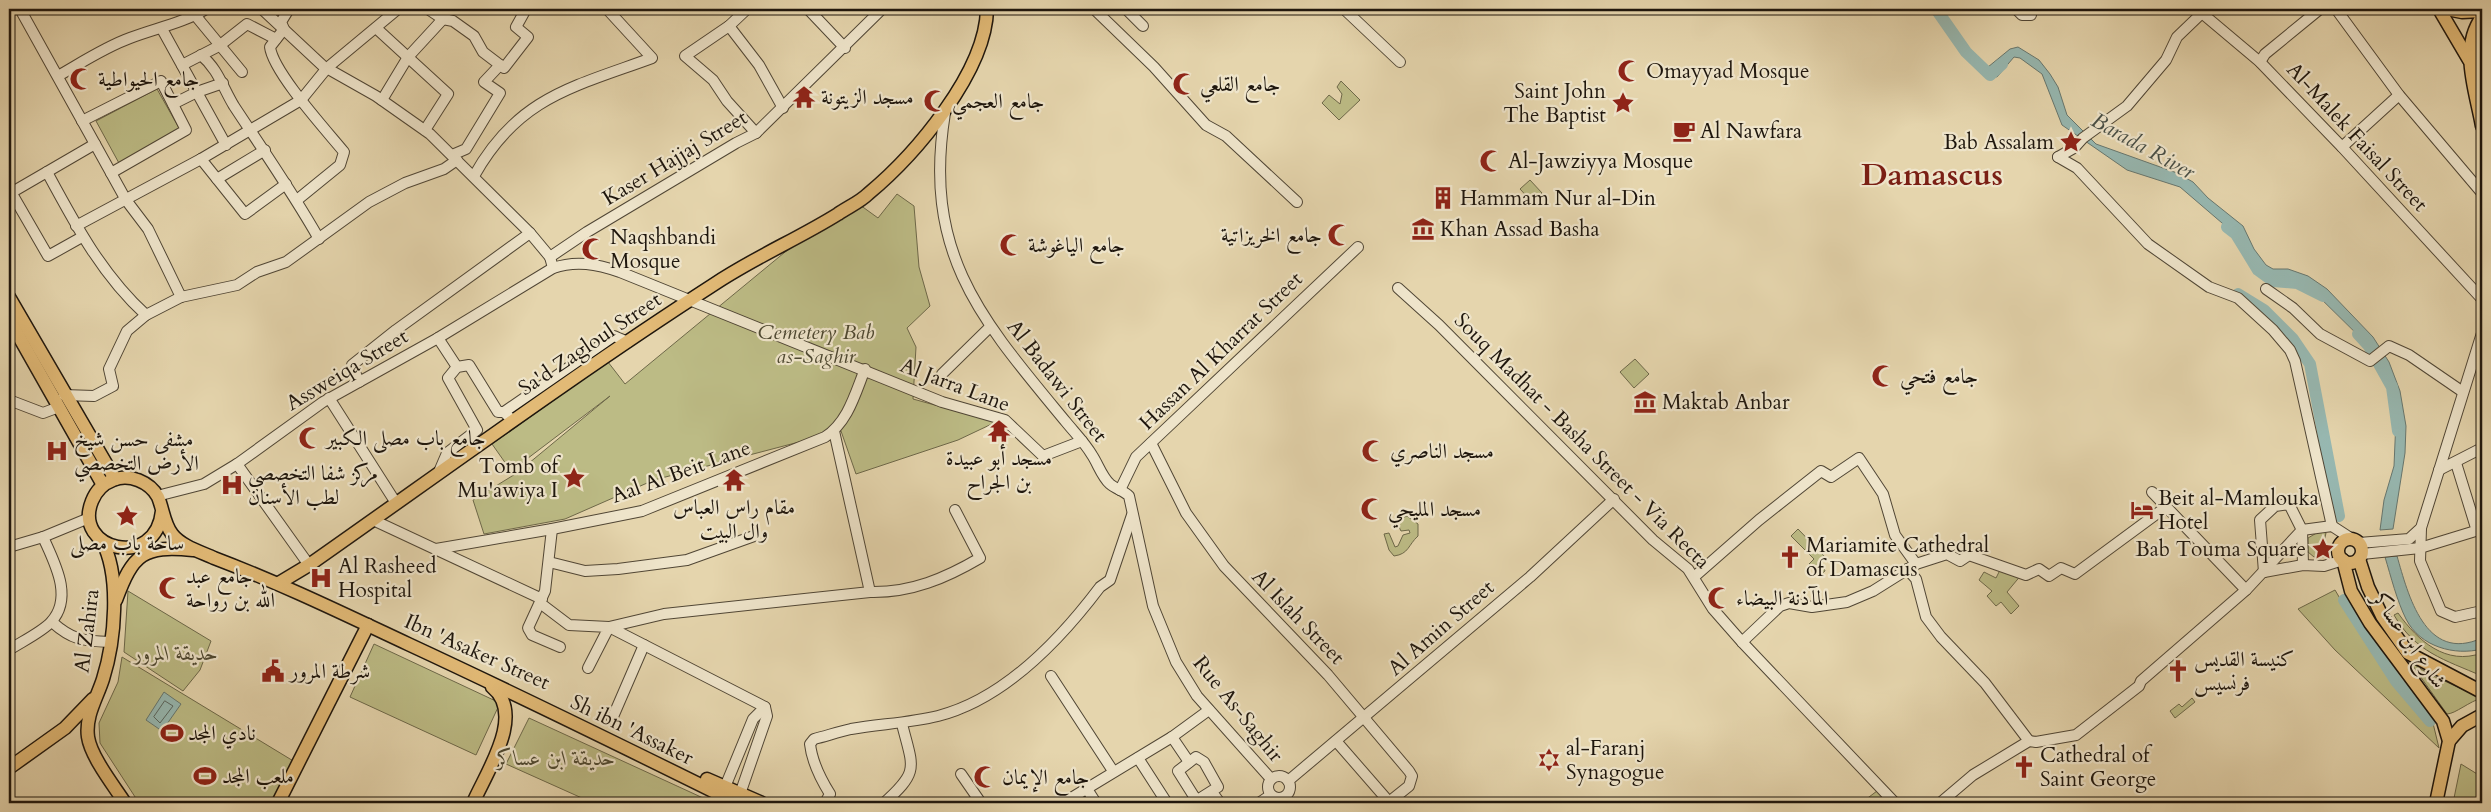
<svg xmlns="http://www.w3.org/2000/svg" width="2491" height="812" font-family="Cardo,Amiri,serif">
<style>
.green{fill:#bcbb85;stroke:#6d6849}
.water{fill:#97b8b1;stroke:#67776f}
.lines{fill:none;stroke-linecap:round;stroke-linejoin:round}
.shore{stroke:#5a675f;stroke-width:1}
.river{stroke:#97b8b1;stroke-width:12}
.minor-casing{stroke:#504635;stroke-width:12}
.major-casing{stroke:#1e160d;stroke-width:15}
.minor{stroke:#eee4ca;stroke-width:10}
.major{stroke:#e2ba76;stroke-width:12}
.labels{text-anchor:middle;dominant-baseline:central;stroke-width:4.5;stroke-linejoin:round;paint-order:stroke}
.poi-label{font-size:21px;fill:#1e160d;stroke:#eee4ca;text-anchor:start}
.street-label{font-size:21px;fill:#1e160d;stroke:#eee4ca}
.park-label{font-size:21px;font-style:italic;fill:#4d4831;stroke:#eee4ca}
.water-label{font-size:22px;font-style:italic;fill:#484f46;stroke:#eee4ca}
.town-label{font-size:31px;font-weight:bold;fill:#7a1f14;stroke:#eee4ca}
</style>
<rect width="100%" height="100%" fill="#e5d5ad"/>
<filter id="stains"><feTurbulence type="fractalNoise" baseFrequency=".004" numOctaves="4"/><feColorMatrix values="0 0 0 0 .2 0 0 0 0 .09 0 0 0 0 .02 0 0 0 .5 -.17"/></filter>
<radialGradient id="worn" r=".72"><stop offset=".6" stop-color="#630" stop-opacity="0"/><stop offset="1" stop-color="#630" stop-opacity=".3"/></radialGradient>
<!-- green -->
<g class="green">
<path d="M1341 81 1360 100 1339 120 1322 103 1329 95 1340 104 1342 94 1337 87Z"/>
<path d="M157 89 179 128 120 165 96 121Z"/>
<path d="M1530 180 1542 193 1532 202 1520 189Z"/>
<path d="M897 194 914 206 919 267 930 306 907 328 916 347 913 399 996 422 958 440 856 474 841 431 654 480 565 519 484 534 473 500 517 473 610 396 511 471 492 444 608 362 625 384 796 243 860 205 878 218Z"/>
<path d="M1635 359 1649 374 1634 388 1620 372Z"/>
<path d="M1407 516 1418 524V536C1408 545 1409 554 1394 556L1389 550 1384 534 1389 533 1395 547 1398 546 1403 535 1410 533 1409 530 1401 531 1398 525 1402 518Z"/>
<path d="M1798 529 1826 558 1822 562 1825 571 1820 575 1809 564 1814 559 1791 536Z"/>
<path d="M2320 531 2326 533 2321 554 2328 557H2314L2308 552V538Z"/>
<path d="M2002 566 2022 574 2007 592 2019 606 2011 614 2001 602 1996 606 1987 596 1992 591 1979 580 1984 572 1996 578Z"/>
<path d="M2335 590 2371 651 2390 678 2432 719 2439 748 2335 650 2298 609Z"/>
<path d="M128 591 211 641 200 670 183 691 124 652Z"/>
<path d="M2398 613C2418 641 2446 666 2482 653V676C2445 660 2415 652 2394 615Z"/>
<path d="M374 644 500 703 476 755 350 697Z"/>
<path d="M122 657 295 762 273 803H139L100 743 99 723 118 682Z"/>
<path d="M2410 662 2429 674 2482 698C2470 701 2455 714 2447 714Z"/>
<path d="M2192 698 2195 702 2175 718 2170 711 2179 704 2182 707Z"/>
<path d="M529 718 714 803H593L506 764Z"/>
<path d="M2461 764 2482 777V803H2453Z"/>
<path d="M1881 788 1895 803H1861Z"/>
</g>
<!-- water -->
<g class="water">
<path d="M2018 47 2039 60 2050 74 2058 87 2067 115 2096 144 2177 173 2193 182 2208 198 2243 226 2254 249 2266 265 2273 269H2288L2308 276 2327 289 2373 337 2389 362 2400 391 2406 426 2405 453 2393 529 2380 530 2384 500 2394 466 2396 419 2394 404 2384 372 2369 346 2311 289 2297 283 2273 281 2264 277 2236 235 2180 187 2127 170 2062 125 2042 74 2020 58 2014 57 1997 77 1990 75 1980 65 1988 67 2010 49Z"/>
<path d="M2397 556C2408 594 2425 664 2482 638V649C2455 656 2420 647 2406 619 2397 601 2391 577 2385 557Z"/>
<path d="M164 692 181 704 162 731 146 720Z"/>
</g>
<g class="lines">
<!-- shore -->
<path class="shore" d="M165 701 173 706 160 723 154 717Z"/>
<!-- river -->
<g class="river">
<path d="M1936 9 1966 52 1990 75 2002 64"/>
<path d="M2227 227 2236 234 2258 270 2273 281 2297 283 2323 296"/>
<path d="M2238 294 2264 310 2293 339 2310 364 2339 516"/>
<path d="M2358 334 2369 346 2392 387 2398 431"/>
<path d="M2344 600 2396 681 2430 721"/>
</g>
<defs>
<g id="minor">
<path d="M190 9 242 72"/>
<path d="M262 9 323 66 376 96 430 134 530 233 550 257"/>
<path d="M289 9 281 22 284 29 270 47C273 72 326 130 344 152L340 165 297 200"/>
<path d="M428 9 443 19 453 21 474 36 483 52 504 68 528 37 516 27 526 9"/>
<path d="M747 9 729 26 685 56 713 80 727 101 756 133"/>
<path d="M808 9 845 48"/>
<path d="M1094 9 1154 67 1206 125 1226 136 1297 202"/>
<path d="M1126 9 1143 26"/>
<path d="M1344 9 1400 62"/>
<path d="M2016 9 2022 15H2031"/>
<path d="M2197 9 2260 62 2342 147 2482 299"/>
<path d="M2336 9 2399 95 2482 193"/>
<path d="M729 26 759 65 783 108"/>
<path d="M376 28 448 94 425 130"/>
<path d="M162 29 226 145"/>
<path d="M201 55C218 69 223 88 234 106 263 150 293 193 319 239"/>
<path d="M2260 62 2265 54 2320 9"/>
<path d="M182 65 219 46 247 24 276 39"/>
<path d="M58 76C81 63 105 47 130 38 156 28 183 23 206 9"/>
<path d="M382 100 408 57 443 19 447 9"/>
<path d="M173 104 197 92 223 83"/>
<path d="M945 113C922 255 982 320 1066 422 1075 433 1085 443 1092 455 1098 464 1102 477 1110 484 1116 489 1124 491 1129 496L1153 606 1176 662 1197 696 1271 779"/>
<path d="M82 121 161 81 186 130 111 173"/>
<path d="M95 144 126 200 148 229 181 297"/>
<path d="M2342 147 2399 95"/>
<path d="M452 155 466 149 500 93 484 82 500 65"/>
<path d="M2058 157 2077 168 2148 244 2209 287 2238 298 2273 330 2290 350 2295 361 2332 526"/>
<path d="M2058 157 2074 148 2083 138 2127 106 2166 60 2177 37 2202 13"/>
<path d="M201 159 245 214 286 184"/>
<path d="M47 172C75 224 102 275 146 315"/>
<path d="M474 176C518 97 573 87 652 58L607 9"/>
<path d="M217 179 265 150"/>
<path d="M11 192 48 256 82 237"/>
<path d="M9 194 95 144 20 9"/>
<path d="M76 226 201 159 301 100 327 68 398 9"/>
<path d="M553 268 550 257 587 232 736 143 756 133 882 9"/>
<path d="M1398 288 1439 325 1653 540 1688 569 1713 609 1742 642 1895 803"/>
<path d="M2266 289 2293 308 2320 334 2370 361 2389 346 2409 355 2463 392"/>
<path d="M438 338 457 367"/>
<path d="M942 374 990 327"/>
<path d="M359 382 352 365 396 330 530 233"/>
<path d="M64 395 94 396 113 386 109 369 127 331 146 315 181 297 237 285 257 272 286 262 369 202 405 183 444 169 457 160"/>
<path d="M329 398 396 503"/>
<path d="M9 400 43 413 59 407"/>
<path d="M504 412 614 336 628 342"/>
<path d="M1151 443 1186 513 1224 566 1328 675 1409 771 1412 776 1409 786 1389 802"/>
<path d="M2456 463 2477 531"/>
<path d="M237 464 309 565"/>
<path d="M2439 470 2482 448"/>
<path d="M438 474 447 453 477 430 448 378 457 367 469 365 498 412H504L513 421"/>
<path d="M1120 490 1136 457 1358 247"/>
<path d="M2152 492 2246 590"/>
<path d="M157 496 204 484 237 464 323 402 438 338 553 268C576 260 597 264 620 272L942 402 1005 420 1043 456 1082 441"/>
<path d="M373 520 542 599"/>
<path d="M2421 528 2420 561 2441 611 2455 617 2482 611"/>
<path d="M552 529 545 591 528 628 532 635 560 647"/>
<path d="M2359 543 2409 539 2421 528 2482 333"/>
<path d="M9 547 43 537 89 518"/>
<path d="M436 549 552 529 642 511 825 437C848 422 855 394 865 369"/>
<path d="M2362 554 2420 548 2482 529"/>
<path d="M549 562 585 571 618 569 687 560 754 536"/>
<path d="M1907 569 1916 579 1926 617 1941 637 1985 683 2029 741"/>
<path d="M2264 572 2260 520 2275 506 2289 504 2302 530 2303 565"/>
<path d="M2264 572 2303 565 2324 566 2343 560"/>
<path d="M1694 577 1759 520 1821 471 1831 477 1859 458 1883 494 1895 535 1916 564"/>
<path d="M870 592C911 593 946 578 980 558L955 510"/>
<path d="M540 603 569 625 609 627 588 668"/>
<path d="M52 622C72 640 83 641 110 642"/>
<path d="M1742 642 1780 606 1789 603 1812 607 1847 602 1873 591 1916 564 1947 554 1960 561 1969 555 2026 575 2039 569 2049 576 2061 568 2075 574 2166 507"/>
<path d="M9 650C21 642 42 632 51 622 74 597 54 562 43 537"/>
<path d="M1051 676 1113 771"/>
<path d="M612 719 644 645"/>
<path d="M1172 737 1189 762"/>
<path d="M1336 741 1390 803"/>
<path d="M1196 757 1204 762 1218 787 1199 799 1195 798 1178 771Z"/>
<path d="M1138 758 1167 803"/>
<path d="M961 774 981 803"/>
<circle cx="1279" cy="787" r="11"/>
<path d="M1288 781 1530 577 1614 499"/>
<path d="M725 787 753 719 765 707"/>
<path d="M1087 789 1096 803"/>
<path d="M1212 792 1220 803"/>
<path d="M740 794 767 716 765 707 609 627 664 614 870 592 834 431"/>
<path d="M825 803 830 794C820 778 812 762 810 744L814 739C826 736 838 732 851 729 880 724 909 723 938 716 1005 699 1060 640 1100 587L1110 580 1132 515"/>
<path d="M884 803C920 771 913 768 902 724"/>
<path d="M1063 803 1172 737 1209 710"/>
<path d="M1259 803 1271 795"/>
<path d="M1940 803 1973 775 2029 741 2036 742 2076 735 2139 686 2141 681 2246 590 2302 530 2332 526 2352 539"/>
</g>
<g id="major">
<path d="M2439 9 2469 60"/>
<path d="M2447 9 2462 12 2482 11"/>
<path d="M2482 17C2459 49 2476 91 2482 126"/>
<path d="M9 297 115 479"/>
<path d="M9 319 103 485"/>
<path d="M162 511C156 571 72 550 92 501 96 491 102 484 113 480 129 473 150 482 158 497 163 509 164 524 172 534 181 546 201 552 214 558 280 583 344 614 408 644 518 695 628 749 737 803"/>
<circle cx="2350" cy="551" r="12"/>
<path d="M102 541C121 576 115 641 103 679 97 698 85 716 88 737 91 757 114 786 125 803"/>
<path d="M2359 559 2368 587 2382 616 2408 653 2482 692"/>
<path d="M2343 560 2351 591 2370 623 2443 721 2449 741 2436 803"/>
<path d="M279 583 309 565C443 471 575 374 713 285 753 258 798 239 838 214 848 207 860 202 868 194 915 155 986 72 987 9"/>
<path d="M116 600C133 554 143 545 193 550"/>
<path d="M2449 741 2462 726 2482 715"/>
<path d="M9 768 65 728 93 699"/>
<path d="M707 779 762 803"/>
<path d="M278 803 368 625"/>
<path d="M473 803C487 771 526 714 492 687"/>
</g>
</defs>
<!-- minor casing -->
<use href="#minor" class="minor-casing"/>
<!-- major casing -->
<use href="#major" class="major-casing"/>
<!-- minor -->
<use href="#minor" class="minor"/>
<!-- major -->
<use href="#major" class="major"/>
</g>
<!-- icons -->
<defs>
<symbol id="mosque-bare" viewBox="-9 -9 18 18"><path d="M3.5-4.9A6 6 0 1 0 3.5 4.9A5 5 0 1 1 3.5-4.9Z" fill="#8f2418" stroke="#eee4ca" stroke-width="2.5" paint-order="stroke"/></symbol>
<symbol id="temple-bare" viewBox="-9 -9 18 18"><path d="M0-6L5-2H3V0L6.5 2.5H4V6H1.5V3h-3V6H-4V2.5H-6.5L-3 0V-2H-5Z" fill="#8f2418" stroke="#eee4ca" stroke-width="2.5" paint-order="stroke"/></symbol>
<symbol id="sight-bare" viewBox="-9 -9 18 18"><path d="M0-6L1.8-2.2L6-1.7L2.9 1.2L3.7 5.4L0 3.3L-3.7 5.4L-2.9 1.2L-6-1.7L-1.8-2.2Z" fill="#8f2418" stroke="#eee4ca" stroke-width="2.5" paint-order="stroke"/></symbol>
<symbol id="cafe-bare" viewBox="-9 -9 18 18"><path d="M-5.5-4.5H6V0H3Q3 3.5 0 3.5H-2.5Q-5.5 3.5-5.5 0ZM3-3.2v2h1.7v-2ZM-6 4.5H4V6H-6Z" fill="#8f2418" stroke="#eee4ca" stroke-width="2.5" paint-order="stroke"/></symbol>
<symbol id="building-bare" viewBox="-9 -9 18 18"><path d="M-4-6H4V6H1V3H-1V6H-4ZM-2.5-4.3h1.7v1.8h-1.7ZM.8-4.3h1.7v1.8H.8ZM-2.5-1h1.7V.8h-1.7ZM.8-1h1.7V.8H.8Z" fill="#8f2418" stroke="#eee4ca" stroke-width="2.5" paint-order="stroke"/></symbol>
<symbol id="museum-bare" viewBox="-9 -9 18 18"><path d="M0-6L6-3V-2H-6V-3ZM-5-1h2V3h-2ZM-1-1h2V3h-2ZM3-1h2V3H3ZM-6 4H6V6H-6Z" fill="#8f2418" stroke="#eee4ca" stroke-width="2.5" paint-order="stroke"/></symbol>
<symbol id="hospital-bare" viewBox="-9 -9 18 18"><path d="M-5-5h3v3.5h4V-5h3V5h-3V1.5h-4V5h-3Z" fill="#8f2418" stroke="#eee4ca" stroke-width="2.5" paint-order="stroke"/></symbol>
<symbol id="hotel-bare" viewBox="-9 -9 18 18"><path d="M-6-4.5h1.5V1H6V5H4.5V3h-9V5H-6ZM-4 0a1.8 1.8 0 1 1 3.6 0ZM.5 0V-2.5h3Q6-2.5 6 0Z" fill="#8f2418" stroke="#eee4ca" stroke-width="2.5" paint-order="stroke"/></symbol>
<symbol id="church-bare" viewBox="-9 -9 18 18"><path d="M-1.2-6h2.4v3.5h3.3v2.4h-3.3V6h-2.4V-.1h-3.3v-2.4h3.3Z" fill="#8f2418" stroke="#eee4ca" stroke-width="2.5" paint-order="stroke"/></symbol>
<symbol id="civic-bare" viewBox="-9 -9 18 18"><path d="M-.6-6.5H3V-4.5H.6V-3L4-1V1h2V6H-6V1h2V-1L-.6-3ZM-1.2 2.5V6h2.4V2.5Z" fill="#8f2418" stroke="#eee4ca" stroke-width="2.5" paint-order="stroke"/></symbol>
<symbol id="stadium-bare" viewBox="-9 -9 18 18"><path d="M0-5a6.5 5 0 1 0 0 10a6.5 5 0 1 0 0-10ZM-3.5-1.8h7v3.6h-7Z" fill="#8f2418" stroke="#eee4ca" stroke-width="2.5" paint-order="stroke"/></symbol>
<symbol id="synagogue-bare" viewBox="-9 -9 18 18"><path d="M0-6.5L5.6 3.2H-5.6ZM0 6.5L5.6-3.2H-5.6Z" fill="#8f2418" stroke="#eee4ca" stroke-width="2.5" paint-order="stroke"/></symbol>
</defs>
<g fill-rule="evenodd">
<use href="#mosque-bare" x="1613" y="55" width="32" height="32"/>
<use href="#mosque-bare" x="65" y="63" width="32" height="32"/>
<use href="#mosque-bare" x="1168" y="68" width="32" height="32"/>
<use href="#temple-bare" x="788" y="81" width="32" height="32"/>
<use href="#mosque-bare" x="919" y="85" width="32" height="32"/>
<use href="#sight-bare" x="1607" y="87" width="32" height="32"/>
<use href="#cafe-bare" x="1668" y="115" width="32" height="32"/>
<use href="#sight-bare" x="2055" y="126" width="32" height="32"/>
<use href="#mosque-bare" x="1475" y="145" width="32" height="32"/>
<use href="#building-bare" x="1427" y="182" width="32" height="32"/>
<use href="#museum-bare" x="1407" y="213" width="32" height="32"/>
<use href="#mosque-bare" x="1323" y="219" width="32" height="32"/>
<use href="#mosque-bare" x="995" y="229" width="32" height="32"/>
<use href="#mosque-bare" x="577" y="233" width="32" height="32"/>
<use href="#mosque-bare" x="1867" y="360" width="32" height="32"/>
<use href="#museum-bare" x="1629" y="386" width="32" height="32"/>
<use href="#temple-bare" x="983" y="415" width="32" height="32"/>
<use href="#mosque-bare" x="294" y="422" width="32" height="32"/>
<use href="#hospital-bare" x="41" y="435" width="32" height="32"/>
<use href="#mosque-bare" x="1357" y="435" width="32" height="32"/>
<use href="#sight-bare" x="558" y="462" width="32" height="32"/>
<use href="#temple-bare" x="718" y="464" width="32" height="32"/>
<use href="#hospital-bare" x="216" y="469" width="32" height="32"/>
<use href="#mosque-bare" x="1356" y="493" width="32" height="32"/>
<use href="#hotel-bare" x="2126" y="494" width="32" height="32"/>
<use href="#sight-bare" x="111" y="500" width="32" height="32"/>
<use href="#sight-bare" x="2307" y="533" width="32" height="32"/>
<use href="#church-bare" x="1774" y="541" width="32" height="32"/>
<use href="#hospital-bare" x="305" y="562" width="32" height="32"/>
<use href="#mosque-bare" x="154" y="572" width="32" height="32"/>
<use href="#mosque-bare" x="1703" y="582" width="32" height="32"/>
<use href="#civic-bare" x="257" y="655" width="32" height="32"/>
<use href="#church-bare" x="2162" y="655" width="32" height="32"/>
<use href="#stadium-bare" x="156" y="717" width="32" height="32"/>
<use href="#synagogue-bare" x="1533" y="744" width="32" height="32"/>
<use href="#church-bare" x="2008" y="751" width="32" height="32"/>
<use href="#stadium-bare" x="189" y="760" width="32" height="32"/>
<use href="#mosque-bare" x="969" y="761" width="32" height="32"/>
</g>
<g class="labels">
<!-- poi labels -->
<g class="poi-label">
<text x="1646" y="71">Omayyad Mosque</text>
<text x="98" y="79">جامع الحيواطية</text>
<text x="1200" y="84">جامع القلعي</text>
<text x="1606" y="91" text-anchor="end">Saint John<tspan x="1606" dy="24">The Baptist</tspan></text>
<text x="821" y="97">مسجد الزيتونة</text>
<text x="952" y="101">جامع العجمي</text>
<text x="1700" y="131">Al Nawfara</text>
<text x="2054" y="142" text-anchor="end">Bab Assalam</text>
<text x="1508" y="161">Al-Jawziyya Mosque</text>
<text x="1460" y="198">Hammam Nur al-Din</text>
<text x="1440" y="229">Khan Assad Basha</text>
<text x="1322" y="235" text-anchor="end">جامع الخريزاتية</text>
<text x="610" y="237">Naqshbandi<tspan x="610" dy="24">Mosque</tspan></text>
<text x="1028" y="245">جامع الياغوشة</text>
<text x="1900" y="376">جامع فتحي</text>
<text x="1662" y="402">Maktab Anbar</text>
<text x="326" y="438">جامع باب مصلى الكبير</text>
<text x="74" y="439">مشفى حسن شيخ<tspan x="74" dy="24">الأرض التخصصي</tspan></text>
<text x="1390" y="451">مسجد الناصري</text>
<text x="999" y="458" text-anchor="middle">مسجد أبو عبيدة<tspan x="999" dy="24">بن الجراح</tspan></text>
<text x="558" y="466" text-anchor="end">Tomb of<tspan x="558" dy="24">Mu'awiya I</tspan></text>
<text x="248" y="473">مركز شفا التخصصي<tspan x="248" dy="24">لطب الأسنان</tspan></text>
<text x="2158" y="498">Beit al-Mamlouka<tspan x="2158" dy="24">Hotel</tspan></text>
<text x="734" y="507" text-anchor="middle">مقام راس العباس<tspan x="734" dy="24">وال البيت</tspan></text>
<text x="1388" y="509">مسجد المليحي</text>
<text x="127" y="543" text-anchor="middle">ساحة باب مصلى</text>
<text x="1806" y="545">Mariamite Cathedral<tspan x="1806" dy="24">of Damascus</tspan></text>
<text x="2306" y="549" text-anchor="end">Bab Touma Square</text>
<text x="338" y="566">Al Rasheed<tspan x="338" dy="24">Hospital</tspan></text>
<text x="186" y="576">جامع عبد<tspan x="186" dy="24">الله بن رواحة</tspan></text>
<text x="1736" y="598">المآذنة البيضاء</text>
<text x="2194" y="659">كنيسة القديس<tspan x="2194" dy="24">فرنسيس</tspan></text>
<text x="290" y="671">شرطة المرور</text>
<text x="188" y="733">نادي المجد</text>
<text x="1566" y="748">al-Faranj<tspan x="1566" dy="24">Synagogue</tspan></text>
<text x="2040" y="755">Cathedral of<tspan x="2040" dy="24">Saint George</tspan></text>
<text x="222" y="776">ملعب المجد</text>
<text x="1002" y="777">جامع الإيمان</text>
</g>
<!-- street labels -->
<g class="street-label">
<text transform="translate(2357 137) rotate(47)">Al-Malek Faisal Street</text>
<text transform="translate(675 158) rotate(-31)">Kaser Hajjaj Street</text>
<text transform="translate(590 344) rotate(-34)">Sa'd Zagloul Street</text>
<text transform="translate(1221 351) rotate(-44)">Hassan Al Kharrat Street</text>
<text transform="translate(347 370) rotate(-31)">Assweiqa Street</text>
<text transform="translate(1057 381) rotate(52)">Al Badawi Street</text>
<text transform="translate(955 385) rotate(21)">Al Jarra Lane</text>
<text transform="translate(1582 441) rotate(45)">Souq Madhat - Basha Street - Via Recta</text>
<text transform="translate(681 472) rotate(-20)">Aal Al Beit Lane</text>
<text transform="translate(1298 617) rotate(46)">Al Islah Street</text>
<text transform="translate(1441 628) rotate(-41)">Al Amin Street</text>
<text transform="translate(87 631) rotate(-83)">Al Zahira</text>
<text transform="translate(2409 640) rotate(55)">شارع ابن عساكر</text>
<text transform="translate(477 652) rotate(24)">Ibn 'Asaker Street</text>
<text transform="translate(1238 709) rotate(51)">Rue As-Saghir</text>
<text transform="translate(632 730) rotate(26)">Sh ibn 'Assaker</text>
</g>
<!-- park labels -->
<g class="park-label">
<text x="816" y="332">Cemetery Bab<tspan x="816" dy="24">as-Saghir</tspan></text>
<text x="176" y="653">حديقة المرور</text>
<text x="556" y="758">حديقة ابن عساكر</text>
</g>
<!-- water labels -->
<g class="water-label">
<text transform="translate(2143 146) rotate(29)">Barada River</text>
</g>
<!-- town labels -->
<g class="town-label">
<text x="1932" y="175">Damascus</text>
</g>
</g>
<!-- margin -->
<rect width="2491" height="812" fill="none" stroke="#e5d5ad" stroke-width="30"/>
<rect x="10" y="10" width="2471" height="792" fill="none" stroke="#1e160d" stroke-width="2.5"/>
<rect x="15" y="15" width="2461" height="782" fill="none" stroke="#1e160d"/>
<rect width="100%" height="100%" filter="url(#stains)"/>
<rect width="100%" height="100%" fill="url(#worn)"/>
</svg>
